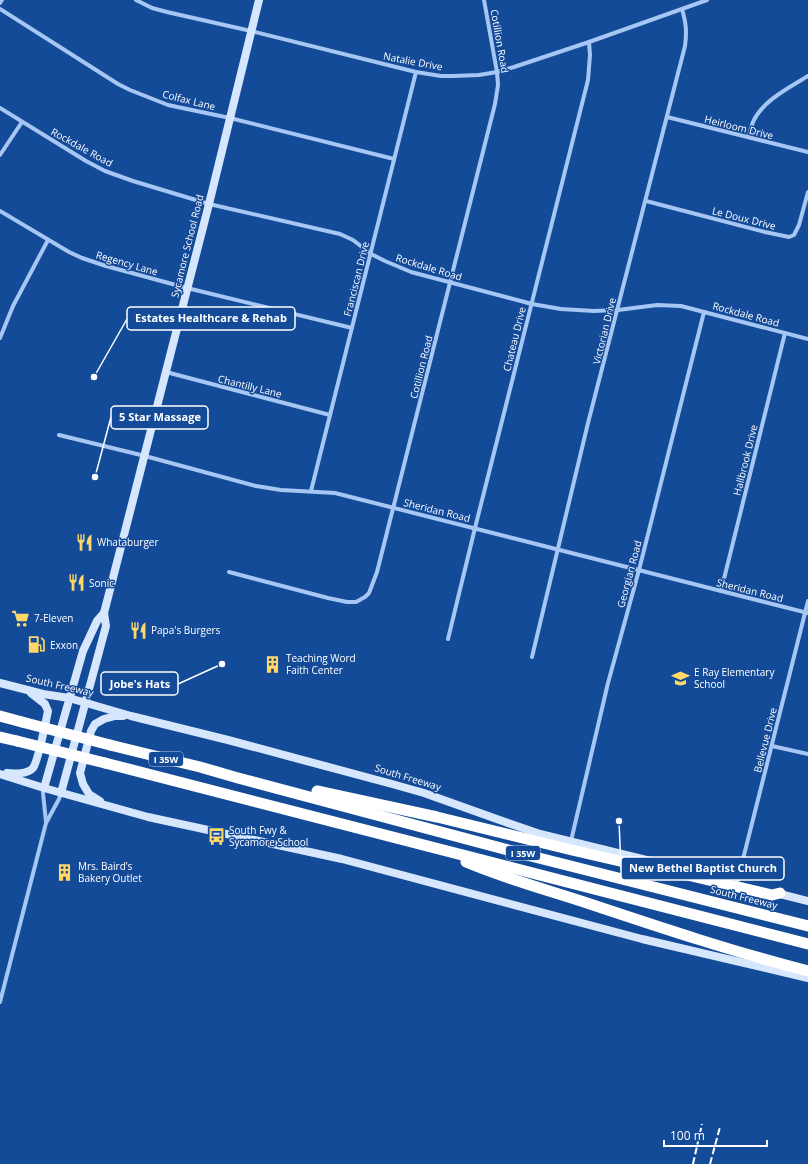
<svg xmlns="http://www.w3.org/2000/svg" width="808" height="1164" font-family="'Open Sans',sans-serif">
<style>
.lines{fill:none;stroke-linecap:round;stroke-linejoin:round}
.minor{stroke:#a6c7f3;stroke-width:4}
.secondary{stroke:#d6e6fd;stroke-width:8}
.motorway{stroke:#fff;stroke-width:11}
.rail{stroke:#fff;stroke-width:2;stroke-dasharray:7 3;stroke-linecap:butt}
.motorway-bridge{stroke:#fff;stroke-width:11}
.labels{text-anchor:middle;dominant-baseline:central;stroke-width:3;stroke-linejoin:round;paint-order:stroke}
.shield{fill:#144b99;stroke:#b8c9e0;stroke-width:1}
.shield-label{font-size:9px;font-weight:bold;fill:#fff}
.street-label{font-size:10px;fill:#fff;stroke:#144b99}
.poi-label{font-size:10px;fill:#fff;stroke:#144b99;text-anchor:start}
.leader{fill:none;stroke:#fff;stroke-width:1.5}
.callout-dot{fill:#fff;stroke:#144b99;stroke-width:1.5}
.callout{fill:#144b99;stroke:#fff;stroke-width:1.5}
.callout-label{font-size:11px;text-anchor:middle;font-weight:bold;fill:#fff}
</style>
<rect width="100%" height="100%" fill="#144b99"/>
<g class="lines">
<!-- minor -->
<g class="minor">
<path d="M136 0 152 8 167 12 251 31 416 72 441 76H453L479 75 497 72 514 67 589 42 707 0"/>
<path d="M0 3 2 0"/>
<path d="M0 9 118 84 130 90 168 105 230 118 394 159"/>
<path d="M0 108 86 161 105 171 133 181 209 204 340 234 353 240 371 254 385 261 411 272 532 304 561 309 594 311 618 310 657 305 681 306 808 339"/>
<path d="M667 117 808 152"/>
<path d="M749 137C750 132 751 127 753 122 762 101 790 87 808 76"/>
<path d="M0 155 22 122"/>
<path d="M646 201 765 232 789 237 794 235 799 225 808 192"/>
<path d="M0 211 69 252 82 258 106 266 187 288 352 328"/>
<path d="M0 338 13 306 48 240"/>
<path d="M166 372 330 415"/>
<path d="M59 435 145 456 256 486 281 490 335 493 808 613"/>
<path d="M311 491 416 72"/>
<path d="M229 572 328 598 347 602H356L365 597 369 593 377 572 495 104 498 85 497 72 484 0"/>
<path d="M721 591 785 333"/>
<path d="M448 639 475 528 588 80 590 55 589 42"/>
<path d="M532 657 588 423 685 46C687 31 686 23 682 9"/>
<path d="M772 746 808 754"/>
<path d="M44 788 43 793 46 822"/>
<path d="M571 841 608 683 639 570 704 312"/>
<path d="M737 883 808 601"/>
<path d="M0 1002 46 823 59 799 61 793"/>
</g>
<!-- secondary -->
<g class="secondary">
<path d="M0 683 43 694 69 698 131 716 228 740 392 784 424 793 508 823 540 834 679 868"/>
<path d="M7 773C14 774 28 774 33 768 38 761 46 721 48 711L45 704 31 693"/>
<path d="M0 774 44 788 148 817 342 859 642 939 808 978"/>
<path d="M44 788 83 651 97 621 104 613"/>
<path d="M61 793 106 626 104 613 209 204 259 0"/>
<path d="M100 801 89 794 83 784 80 773 91 731 95 724 104 719 115 716H123"/>
<path d="M776 893 808 901"/>
</g>
<!-- motorway -->
<g class="motorway">
<path d="M0 716 22 722"/>
<path d="M0 737 17 741"/>
<path d="M110 745 200 767 238 778 527 855 808 926"/>
<path d="M105 763 808 944"/>
<path d="M317 791 437 817 572 850 624 862 679 873 772 895 780 893"/>
<path d="M466 862C506 879 548 890 590 904 662 928 734 952 808 971"/>
</g>
<!-- rail -->
<g class="rail">
<path d="M693 1164 702 1124"/>
<path d="M710 1164 720 1127"/>
</g>
<!-- motorway-bridge -->
<g class="motorway-bridge">
<path d="M22 722 110 745"/>
<path d="M17 741 105 763"/>
</g>
</g>
<!-- icons -->
<defs>
<symbol id="restaurant-bare" viewBox="-9 -9 18 18"><path d="M-5-6h1v4h1v-4h1v4h1v-4h1v5L-1.5 .5V6h-2V.5L-5-1ZM5-6V6H3V1.5H1.5Q1.5-4 5-6Z" fill="#ffd768" stroke="#144b99" stroke-width="2.5" paint-order="stroke"/></symbol>
<symbol id="supermarket-bare" viewBox="-9 -9 18 18"><path d="M-6-5.5h2.5l.6 2H6L4.5 2H-2.5L-4.4-4H-6ZM-1.5 3.2a1.3 1.3 0 1 0 .1 0ZM3 3.2a1.3 1.3 0 1 0 .1 0Z" fill="#ffd768" stroke="#144b99" stroke-width="2.5" paint-order="stroke"/></symbol>
<symbol id="fuel-bare" viewBox="-9 -9 18 18"><path d="M-5.5-6h7V0h2V4h1.3V-2.5L3-4.5l.8-.8L6-3V5H2.5V1h-1V6h-7ZM-4.2-4.7v3.2H.2V-4.7Z" fill="#ffd768" stroke="#144b99" stroke-width="2.5" paint-order="stroke"/></symbol>
<symbol id="building-bare" viewBox="-9 -9 18 18"><path d="M-4-6H4V6H1V3H-1V6H-4ZM-2.5-4.3h1.7v1.8h-1.7ZM.8-4.3h1.7v1.8H.8ZM-2.5-1h1.7V.8h-1.7ZM.8-1h1.7V.8H.8Z" fill="#ffd768" stroke="#144b99" stroke-width="2.5" paint-order="stroke"/></symbol>
<symbol id="school-bare" viewBox="-9 -9 18 18"><path d="M0-5L7-2L0 1L-7-2ZM-4 1L0 2.5L4 1V4Q0 6-4 4Z" fill="#ffd768" stroke="#144b99" stroke-width="2.5" paint-order="stroke"/></symbol>
<symbol id="bus-bare" viewBox="-9 -9 18 18"><path d="M-5-6H5V4H4V6H2V4H-2V6H-4V4H-5ZM-3.5-4V0h7V-4ZM-3.5 1.2v1.5H-2V1.2ZM2 1.2v1.5H3.5V1.2Z" fill="#ffd768" stroke="#144b99" stroke-width="2.5" paint-order="stroke"/></symbol>
</defs>
<g fill-rule="evenodd">
<use href="#restaurant-bare" x="72" y="530" width="25" height="25"/>
<use href="#restaurant-bare" x="64" y="570" width="25" height="25"/>
<use href="#supermarket-bare" x="8" y="606" width="25" height="25"/>
<use href="#restaurant-bare" x="126" y="618" width="25" height="25"/>
<use href="#fuel-bare" x="24" y="632" width="25" height="25"/>
<use href="#building-bare" x="260" y="652" width="25" height="25"/>
<use href="#school-bare" x="668" y="666" width="25" height="25"/>
<use href="#bus-bare" x="204" y="824" width="25" height="25"/>
<use href="#building-bare" x="52" y="860" width="25" height="25"/>
</g>
<g class="labels">
<!-- shield labels -->
<g class="shield">
<rect x="149" y="752" width="34" height="14" rx="3"/>
<rect x="506" y="846" width="34" height="14" rx="3"/>
</g>
<g class="shield-label">
<text x="166" y="759">I 35W</text>
<text x="523" y="853">I 35W</text>
</g>
<!-- street labels -->
<g class="street-label">
<text transform="translate(500 41) rotate(80)">Cotillion Road</text>
<text transform="translate(413 61) rotate(11)">Natalie Drive</text>
<text transform="translate(189 100) rotate(14)">Colfax Lane</text>
<text transform="translate(739 127) rotate(14)">Heirloom Drive</text>
<text transform="translate(82 147) rotate(29)">Rockdale Road</text>
<text transform="translate(744 218) rotate(14)">Le Doux Drive</text>
<text transform="translate(187 246) rotate(-76)">Sycamore School Road</text>
<text transform="translate(127 263) rotate(16)">Regency Lane</text>
<text transform="translate(429 267) rotate(17)">Rockdale Road</text>
<text transform="translate(356 279) rotate(-76)">Franciscan Drive</text>
<text transform="translate(746 314) rotate(15)">Rockdale Road</text>
<text transform="translate(604 331) rotate(-76)">Victorian Drive</text>
<text transform="translate(514 339) rotate(-76)">Chateau Drive</text>
<text transform="translate(421 367) rotate(-76)">Cotillion Road</text>
<text transform="translate(250 386) rotate(14)">Chantilly Lane</text>
<text transform="translate(745 460) rotate(-76)">Hallbrook Drive</text>
<text transform="translate(437 510) rotate(14)">Sheridan Road</text>
<text transform="translate(629 574) rotate(-75)">Georgian Road</text>
<text transform="translate(750 590) rotate(14)">Sheridan Road</text>
<text transform="translate(60 685) rotate(13)">South Freeway</text>
<text transform="translate(765 740) rotate(-76)">Bellevue Drive</text>
<text transform="translate(408 777) rotate(17)">South Freeway</text>
<text transform="translate(744 897) rotate(14)">South Freeway</text>
</g>
<!-- poi labels -->
<g class="poi-label">
<text x="97" y="542">Whataburger</text>
<text x="89" y="583">Sonic</text>
<text x="34" y="618">7-Eleven</text>
<text x="151" y="630">Papa's Burgers</text>
<text x="50" y="645">Exxon</text>
<text x="286" y="658">Teaching Word<tspan x="286" dy="12">Faith Center</tspan></text>
<text x="694" y="672">E Ray Elementary<tspan x="694" dy="12">School</tspan></text>
<text x="229" y="830">South Fwy &amp;<tspan x="229" dy="12">Sycamore School</tspan></text>
<text x="78" y="866">Mrs. Baird’s<tspan x="78" dy="12">Bakery Outlet</tspan></text>
</g>
</g>
<!-- callouts -->
<path class="leader" d="M94 377L127 319M95 477L111 417M222 664L178 684M619 821L621 869"/>
<g class="callout-dot">
<circle cx="94" cy="377" r="4"/>
<circle cx="95" cy="477" r="4"/>
<circle cx="222" cy="664" r="4"/>
<circle cx="619" cy="821" r="4"/>
</g>
<g class="callout">
<rect x="127" y="307" width="168" height="23" rx="4"/>
<rect x="111" y="406" width="97" height="23" rx="4"/>
<rect x="101" y="672" width="77" height="23" rx="4"/>
<rect x="621" y="857" width="163" height="23" rx="4"/>
</g>
<g class="callout-label">
<text x="211" y="322">Estates Healthcare &amp; Rehab</text>
<text x="160" y="421">5 Star Massage</text>
<text x="140" y="688">Jobe's Hats</text>
<text x="703" y="872">New Bethel Baptist Church</text>
</g>
<!-- scale -->
<path d="M664 1140v6h103v-6" fill="none" stroke="#ffffff" stroke-width="2"/>
<text x="670" y="1140" font-size="12" fill="#ffffff" stroke="#144b99" stroke-width="3" paint-order="stroke">100 m</text>
</svg>
